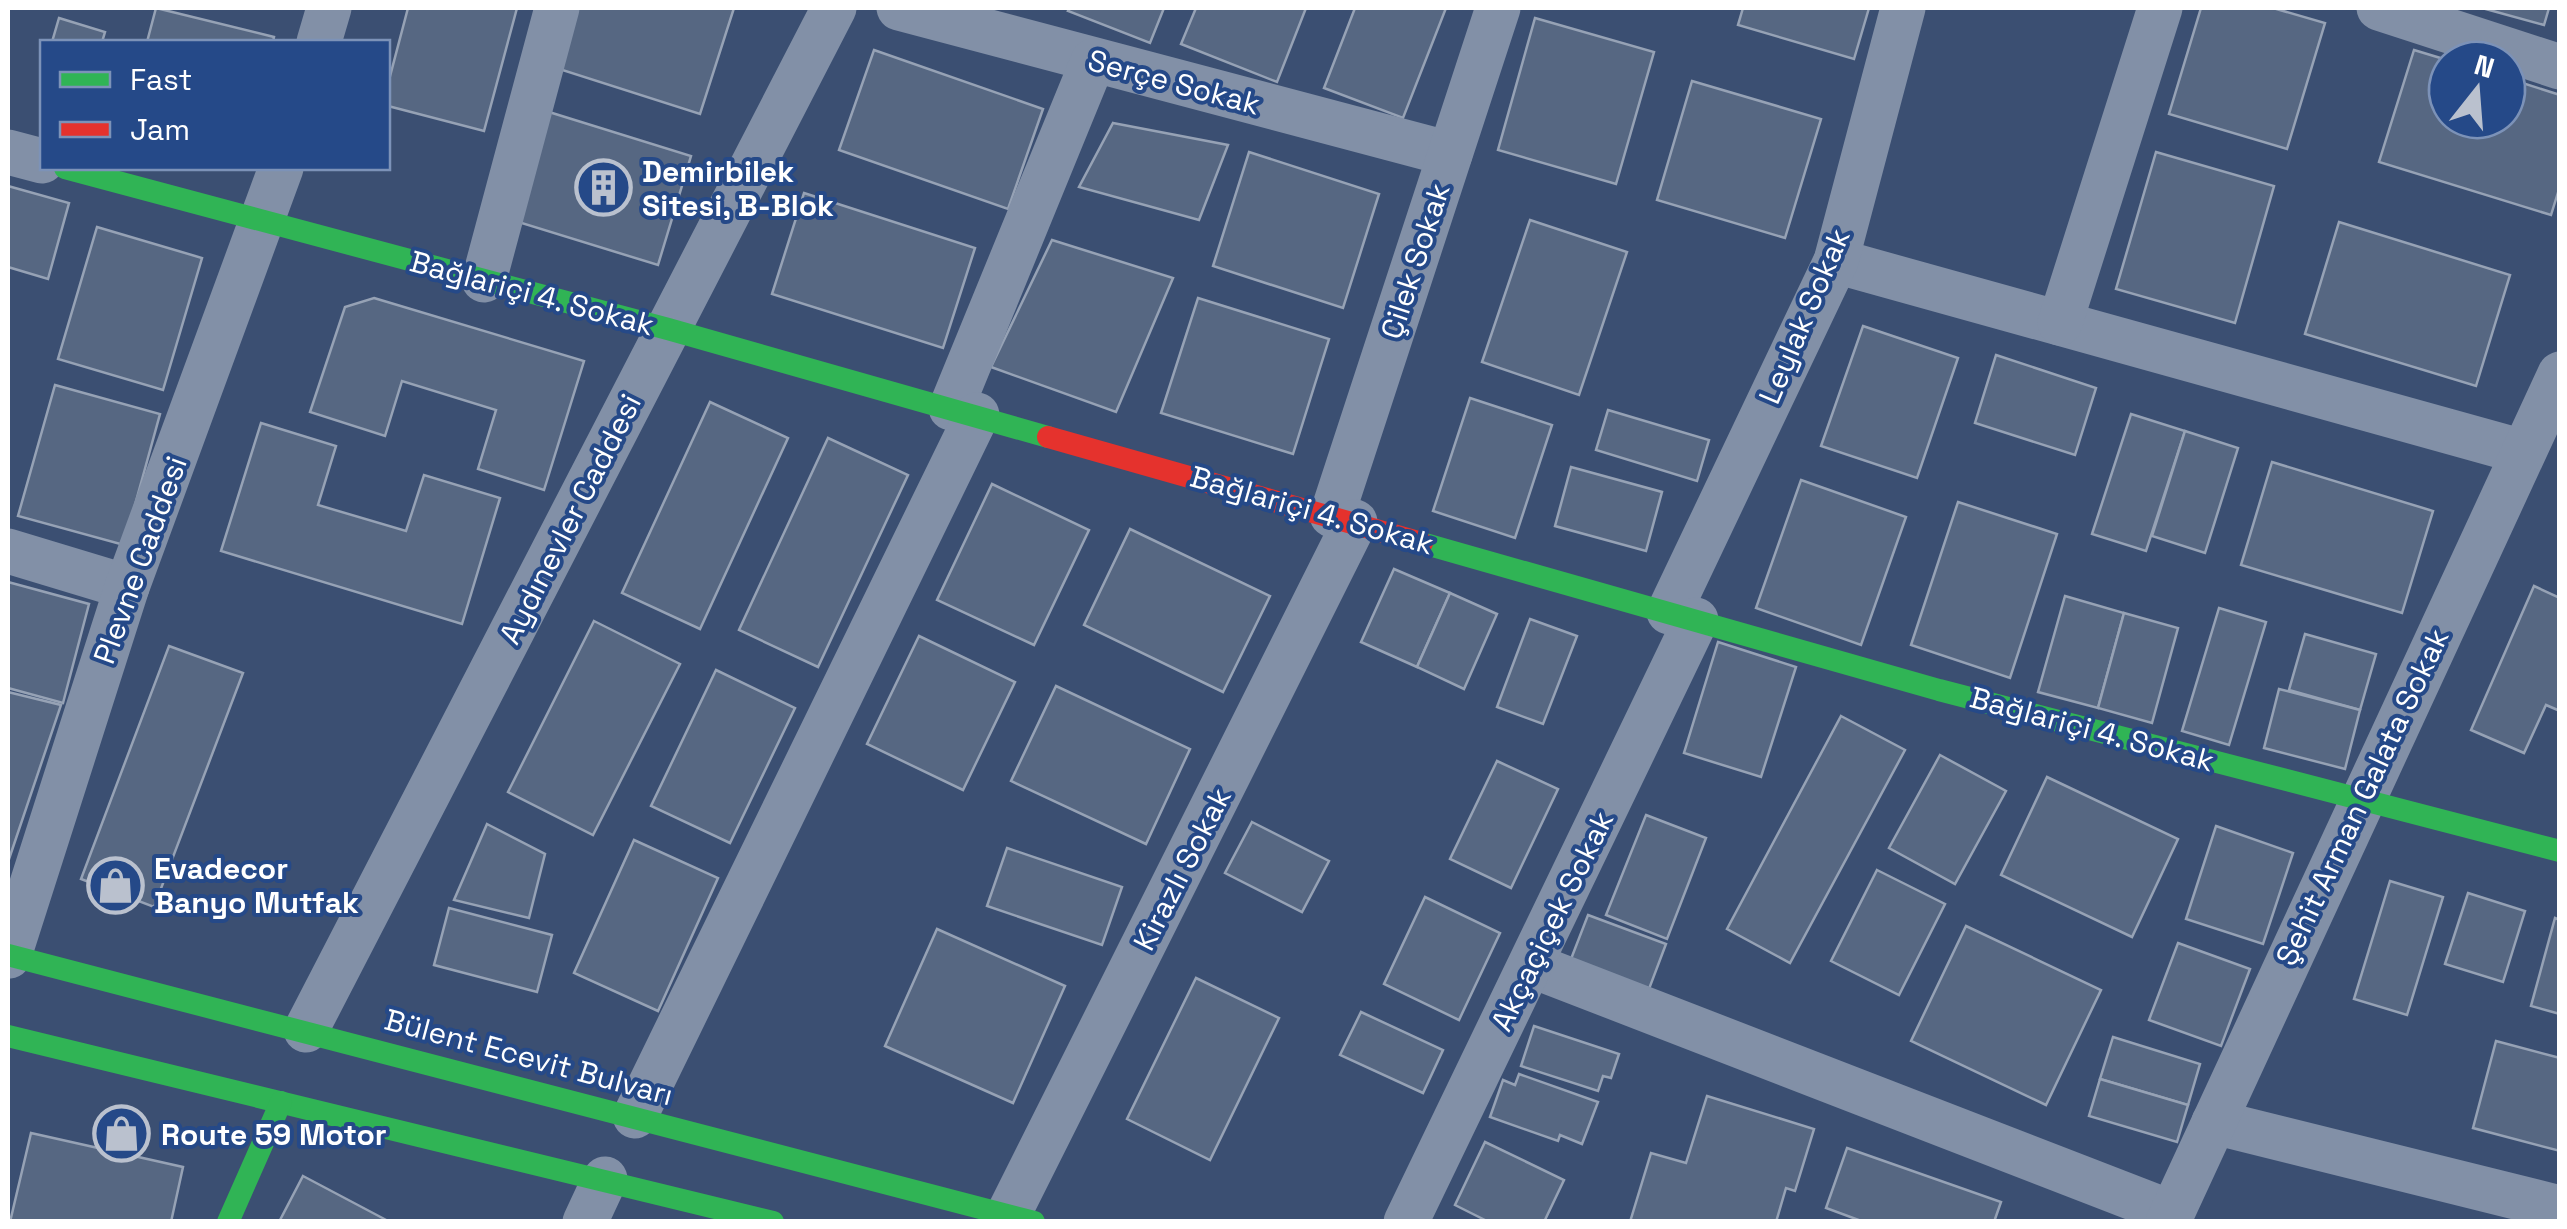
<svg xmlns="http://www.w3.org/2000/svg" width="2567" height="1229" font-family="'Space Grotesk',sans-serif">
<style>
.building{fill:#566782;stroke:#96a2b5;stroke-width:2.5}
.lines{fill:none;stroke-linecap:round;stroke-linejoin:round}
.street{stroke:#8290a7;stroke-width:45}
.fast{stroke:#30b455;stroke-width:22}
.jam{stroke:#e5322d;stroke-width:22}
.labels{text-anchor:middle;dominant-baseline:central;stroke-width:8;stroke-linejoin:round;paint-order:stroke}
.street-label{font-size:30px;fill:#fff;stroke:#254988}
.poi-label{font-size:30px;font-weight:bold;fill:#fff;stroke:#254988;text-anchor:start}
</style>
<rect width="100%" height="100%" fill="#3b4f72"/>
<!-- building -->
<g class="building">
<path d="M156 8 274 37 273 42H147Z"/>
<path d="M408 8H517L484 131 388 106V84Z"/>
<path d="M575 8H734L700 114 556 68Z"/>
<path d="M1070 8H1164L1150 43 1068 11Z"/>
<path d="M1196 8H1306L1277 82 1181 44Z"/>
<path d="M1355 8H1446L1403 118 1324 88Z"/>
<path d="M1743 8H1869L1854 59 1738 25Z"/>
<path d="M2201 8H2273L2325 23 2287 149 2169 114Z"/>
<path d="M2482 8H2549L2544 25Z"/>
<path d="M59 18 105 32 102 42H52Z"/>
<path d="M1535 18 1654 52 1616 184 1498 150Z"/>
<path d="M874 50 1043 109 1008 209 839 150Z"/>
<path d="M2414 50 2447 60V120H2507V78L2560 95V186L2551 215 2379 162Z"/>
<path d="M1692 81 1821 119 1785 238 1657 200Z"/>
<path d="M549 112 691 156 658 265 515 221Z"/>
<path d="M1113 123 1228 145 1199 220 1079 187Z"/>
<path d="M1249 152 1379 194 1343 308 1213 266Z"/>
<path d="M2156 152 2274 186 2235 323 2116 289Z"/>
<path d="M8 186 69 203 48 279 8 267Z"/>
<path d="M804 193 975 248 943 348 772 294Z"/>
<path d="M1530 220 1627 252 1579 395 1482 362Z"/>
<path d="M2339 222 2510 275 2476 386 2305 334Z"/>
<path d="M97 227 202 258 163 390 58 359Z"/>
<path d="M1052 240 1173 278 1116 412 991 367Z"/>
<path d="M374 298 584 361 544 490 478 469 496 410 402 381 385 436 310 412 345 307Z"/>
<path d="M1198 298 1329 339 1293 454 1161 413Z"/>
<path d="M1863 326 1958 358 1917 478 1821 446Z"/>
<path d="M1996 355 2096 388 2075 455 1975 423Z"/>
<path d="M55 385 160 414 124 545 18 516Z"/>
<path d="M1470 398 1552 425 1515 538 1433 511Z"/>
<path d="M710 402 788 438 700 629 622 593Z"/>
<path d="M1608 410 1709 440 1697 481 1596 450Z"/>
<path d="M2131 414 2185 431 2146 551 2092 534Z"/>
<path d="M261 423 336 446 318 505 406 531 424 475 500 498 462 624 221 551Z"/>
<path d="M2185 431 2238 448 2205 553 2152 536Z"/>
<path d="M828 438 908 475 818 667 739 630Z"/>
<path d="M2272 462 2433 511 2402 613 2241 565Z"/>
<path d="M1571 467 1662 492 1646 551 1555 526Z"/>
<path d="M1801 480 1906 517 1861 645 1756 608Z"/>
<path d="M992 484 1089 530 1034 645 937 600Z"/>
<path d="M1958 502 2057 534 2010 678 1911 645Z"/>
<path d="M1130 529 1270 596 1223 692 1084 625Z"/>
<path d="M1394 569 1450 593 1417 667 1361 642Z"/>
<path d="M8 582 89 604 63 703 8 688Z"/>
<path d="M2534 586 2560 598V711L2546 705 2524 753 2471 730Z"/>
<path d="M1450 593 1497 614 1464 689 1417 667Z"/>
<path d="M2065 596 2124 613 2098 708 2038 692Z"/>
<path d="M2219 608 2266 622 2229 745 2182 731Z"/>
<path d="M2124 613 2178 628 2152 723 2098 708Z"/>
<path d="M1530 619 1577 636 1543 724 1497 707Z"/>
<path d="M594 621 680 664 593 835 508 792Z"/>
<path d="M2305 634 2376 654 2360 710 2289 690Z"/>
<path d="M919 636 1015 682 963 790 867 744Z"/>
<path d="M1718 642 1796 667 1761 777 1684 753Z"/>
<path d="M169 646 243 673 154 907 81 879Z"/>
<path d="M716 670 795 708 730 843 651 806Z"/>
<path d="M1056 686 1190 749 1146 844 1011 781Z"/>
<path d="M2279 689 2360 710 2345 769 2264 748Z"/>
<path d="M8 692 61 705 8 862Z"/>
<path d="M1841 716 1905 750 1790 963 1727 929Z"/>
<path d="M1940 755 2006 791 1955 884 1889 848Z"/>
<path d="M1497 761 1558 789 1511 888 1450 859Z"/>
<path d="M2047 777 2178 839 2132 937 2001 875Z"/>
<path d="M1646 815 1706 838 1667 939 1606 915Z"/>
<path d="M1252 822 1329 861 1302 912 1225 873Z"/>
<path d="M487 824 545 854 529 918 454 900Z"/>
<path d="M2216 826 2293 853 2263 944 2186 919Z"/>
<path d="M634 840 718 878 658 1011 574 973Z"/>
<path d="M1007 848 1122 887 1102 945 987 906Z"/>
<path d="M1877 870 1945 904 1899 995 1831 961Z"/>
<path d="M2390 881 2443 897 2407 1015 2354 999Z"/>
<path d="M2468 893 2525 911 2503 982 2445 964Z"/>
<path d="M1425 897 1500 933 1459 1020 1384 984Z"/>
<path d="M449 908 552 935 537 992 434 965Z"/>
<path d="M1588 915 1666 944 1649 989 1571 959Z"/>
<path d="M2555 918 2560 920V1014L2531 1006Z"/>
<path d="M1966 926 2101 990 2046 1105 1911 1041Z"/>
<path d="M937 929 1065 986 1013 1103 885 1046Z"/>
<path d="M2178 943 2250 969 2221 1046 2149 1020Z"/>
<path d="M1196 978 1279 1018 1210 1160 1127 1119Z"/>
<path d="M1361 1012 1443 1050 1423 1093 1340 1055Z"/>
<path d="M1534 1026 1619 1054 1611 1078 1603 1076 1598 1091 1521 1066Z"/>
<path d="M2113 1037 2200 1064 2188 1105 2100 1079Z"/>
<path d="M2496 1041 2560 1058V1151L2473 1128Z"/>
<path d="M1519 1074 1598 1102 1582 1144 1560 1135 1558 1141 1490 1117 1503 1080 1515 1085Z"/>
<path d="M2100 1079 2188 1105 2177 1142 2089 1116Z"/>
<path d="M1707 1096 1814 1129 1795 1191 1786 1188 1776 1222H1630L1651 1153 1686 1163Z"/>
<path d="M31 1133 183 1167 171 1222H10Z"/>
<path d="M1485 1142 1564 1180 1544 1222H1489L1455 1205Z"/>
<path d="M1847 1148 2001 1202 1994 1222H1864L1826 1208Z"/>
<path d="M303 1176 390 1222H279Z"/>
</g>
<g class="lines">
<!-- street -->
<g class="street">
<path d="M899 8 1450 154"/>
<path d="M2379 8 2560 67"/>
<path d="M319 42 329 8"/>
<path d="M8 152 42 161"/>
<path d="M1836 261 2523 452"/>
<path d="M484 280 557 8"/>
<path d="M2060 323 2160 8"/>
<path d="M951 408 1093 61"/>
<path d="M1332 515 1498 8"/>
<path d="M8 551 127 587"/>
<path d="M1669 612 1836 261 1903 8"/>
<path d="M9 956 127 587 281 168"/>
<path d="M1531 965 2172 1213"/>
<path d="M306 1030 834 8"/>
<path d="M635 1116 977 415"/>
<path d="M2214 1122 2560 1208"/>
<path d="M1008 1215 1355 522"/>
<path d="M585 1222 605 1179"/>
<path d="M1406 1222 1696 620"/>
<path d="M2168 1222 2560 374"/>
</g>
<!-- fast -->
<g class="fast">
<path d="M65 168 668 329 1048 437"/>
<path d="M1422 543 1939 690 2560 851"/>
<path d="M8 955 1034 1222"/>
<path d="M8 1036 773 1222"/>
<path d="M228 1222 281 1102"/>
</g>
<!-- jam -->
<path class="jam" d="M1048 437 1422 543"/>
</g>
<!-- icons -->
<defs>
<symbol id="building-ring" viewBox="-11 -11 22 22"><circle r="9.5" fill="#254988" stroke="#bac1ce" stroke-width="1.5"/><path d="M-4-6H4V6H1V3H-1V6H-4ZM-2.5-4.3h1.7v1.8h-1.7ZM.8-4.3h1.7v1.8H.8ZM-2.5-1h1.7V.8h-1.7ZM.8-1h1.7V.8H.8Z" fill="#bac1ce"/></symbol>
<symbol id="shop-ring" viewBox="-11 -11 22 22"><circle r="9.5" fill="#254988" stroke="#bac1ce" stroke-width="1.5"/><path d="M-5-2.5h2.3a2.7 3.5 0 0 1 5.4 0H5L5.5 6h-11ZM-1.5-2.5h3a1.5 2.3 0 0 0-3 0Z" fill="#bac1ce"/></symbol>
</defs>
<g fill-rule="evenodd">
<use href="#building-ring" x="572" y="156" width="63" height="63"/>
<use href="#shop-ring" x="84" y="854" width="63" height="63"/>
<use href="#shop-ring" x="90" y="1102" width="63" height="63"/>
</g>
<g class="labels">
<!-- street labels -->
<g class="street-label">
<text transform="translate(1174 82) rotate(15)">Serçe Sokak</text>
<text transform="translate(1415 261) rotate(-72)">Çilek Sokak</text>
<text transform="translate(532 293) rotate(15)">Bağlariçi 4. Sokak</text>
<text transform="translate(1804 316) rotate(-67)">Leylak Sokak</text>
<text transform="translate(1312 510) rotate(16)">Bağlariçi 4. Sokak</text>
<text transform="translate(570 519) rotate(-63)">Aydınevler Caddesi</text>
<text transform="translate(140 560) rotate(-70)">Plevne Caddesi</text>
<text transform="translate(2092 729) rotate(15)">Bağlariçi 4. Sokak</text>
<text transform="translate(2362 797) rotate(-65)">Şehit Arman Galata Sokak</text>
<text transform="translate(1182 869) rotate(-63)">Kirazlı Sokak</text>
<text transform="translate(1552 921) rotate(-64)">Akçaçiçek Sokak</text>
<text transform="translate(529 1057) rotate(15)">Bülent Ecevit Bulvarı</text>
</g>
<!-- poi labels -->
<g class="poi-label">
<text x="642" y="171">Demirbilek<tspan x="642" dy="34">Sitesi, B-Blok</tspan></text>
<text x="154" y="868">Evadecor<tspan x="154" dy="34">Banyo Mutfak</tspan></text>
<text x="161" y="1134">Route 59 Motor</text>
</g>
</g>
<!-- border -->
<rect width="2567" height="1229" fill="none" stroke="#ffffff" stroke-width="20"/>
<!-- legend -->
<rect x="40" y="40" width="350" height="130" fill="#254988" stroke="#7c92b8" stroke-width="2.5"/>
<rect x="60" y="72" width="50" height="15" fill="#30b455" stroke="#7c92b8" stroke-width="2.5"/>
<text x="130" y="90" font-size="30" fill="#ffffff">Fast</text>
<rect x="60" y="122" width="50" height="15" fill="#e5322d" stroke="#7c92b8" stroke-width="2.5"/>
<text x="130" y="140" font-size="30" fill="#ffffff">Jam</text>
<!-- north arrow -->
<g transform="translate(2477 90) rotate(17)"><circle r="48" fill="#254988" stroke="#7c92b8" stroke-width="2.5"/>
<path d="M0-8L18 38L0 25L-18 38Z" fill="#bac1ce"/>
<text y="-15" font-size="28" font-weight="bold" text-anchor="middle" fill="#ffffff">N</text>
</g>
</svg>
